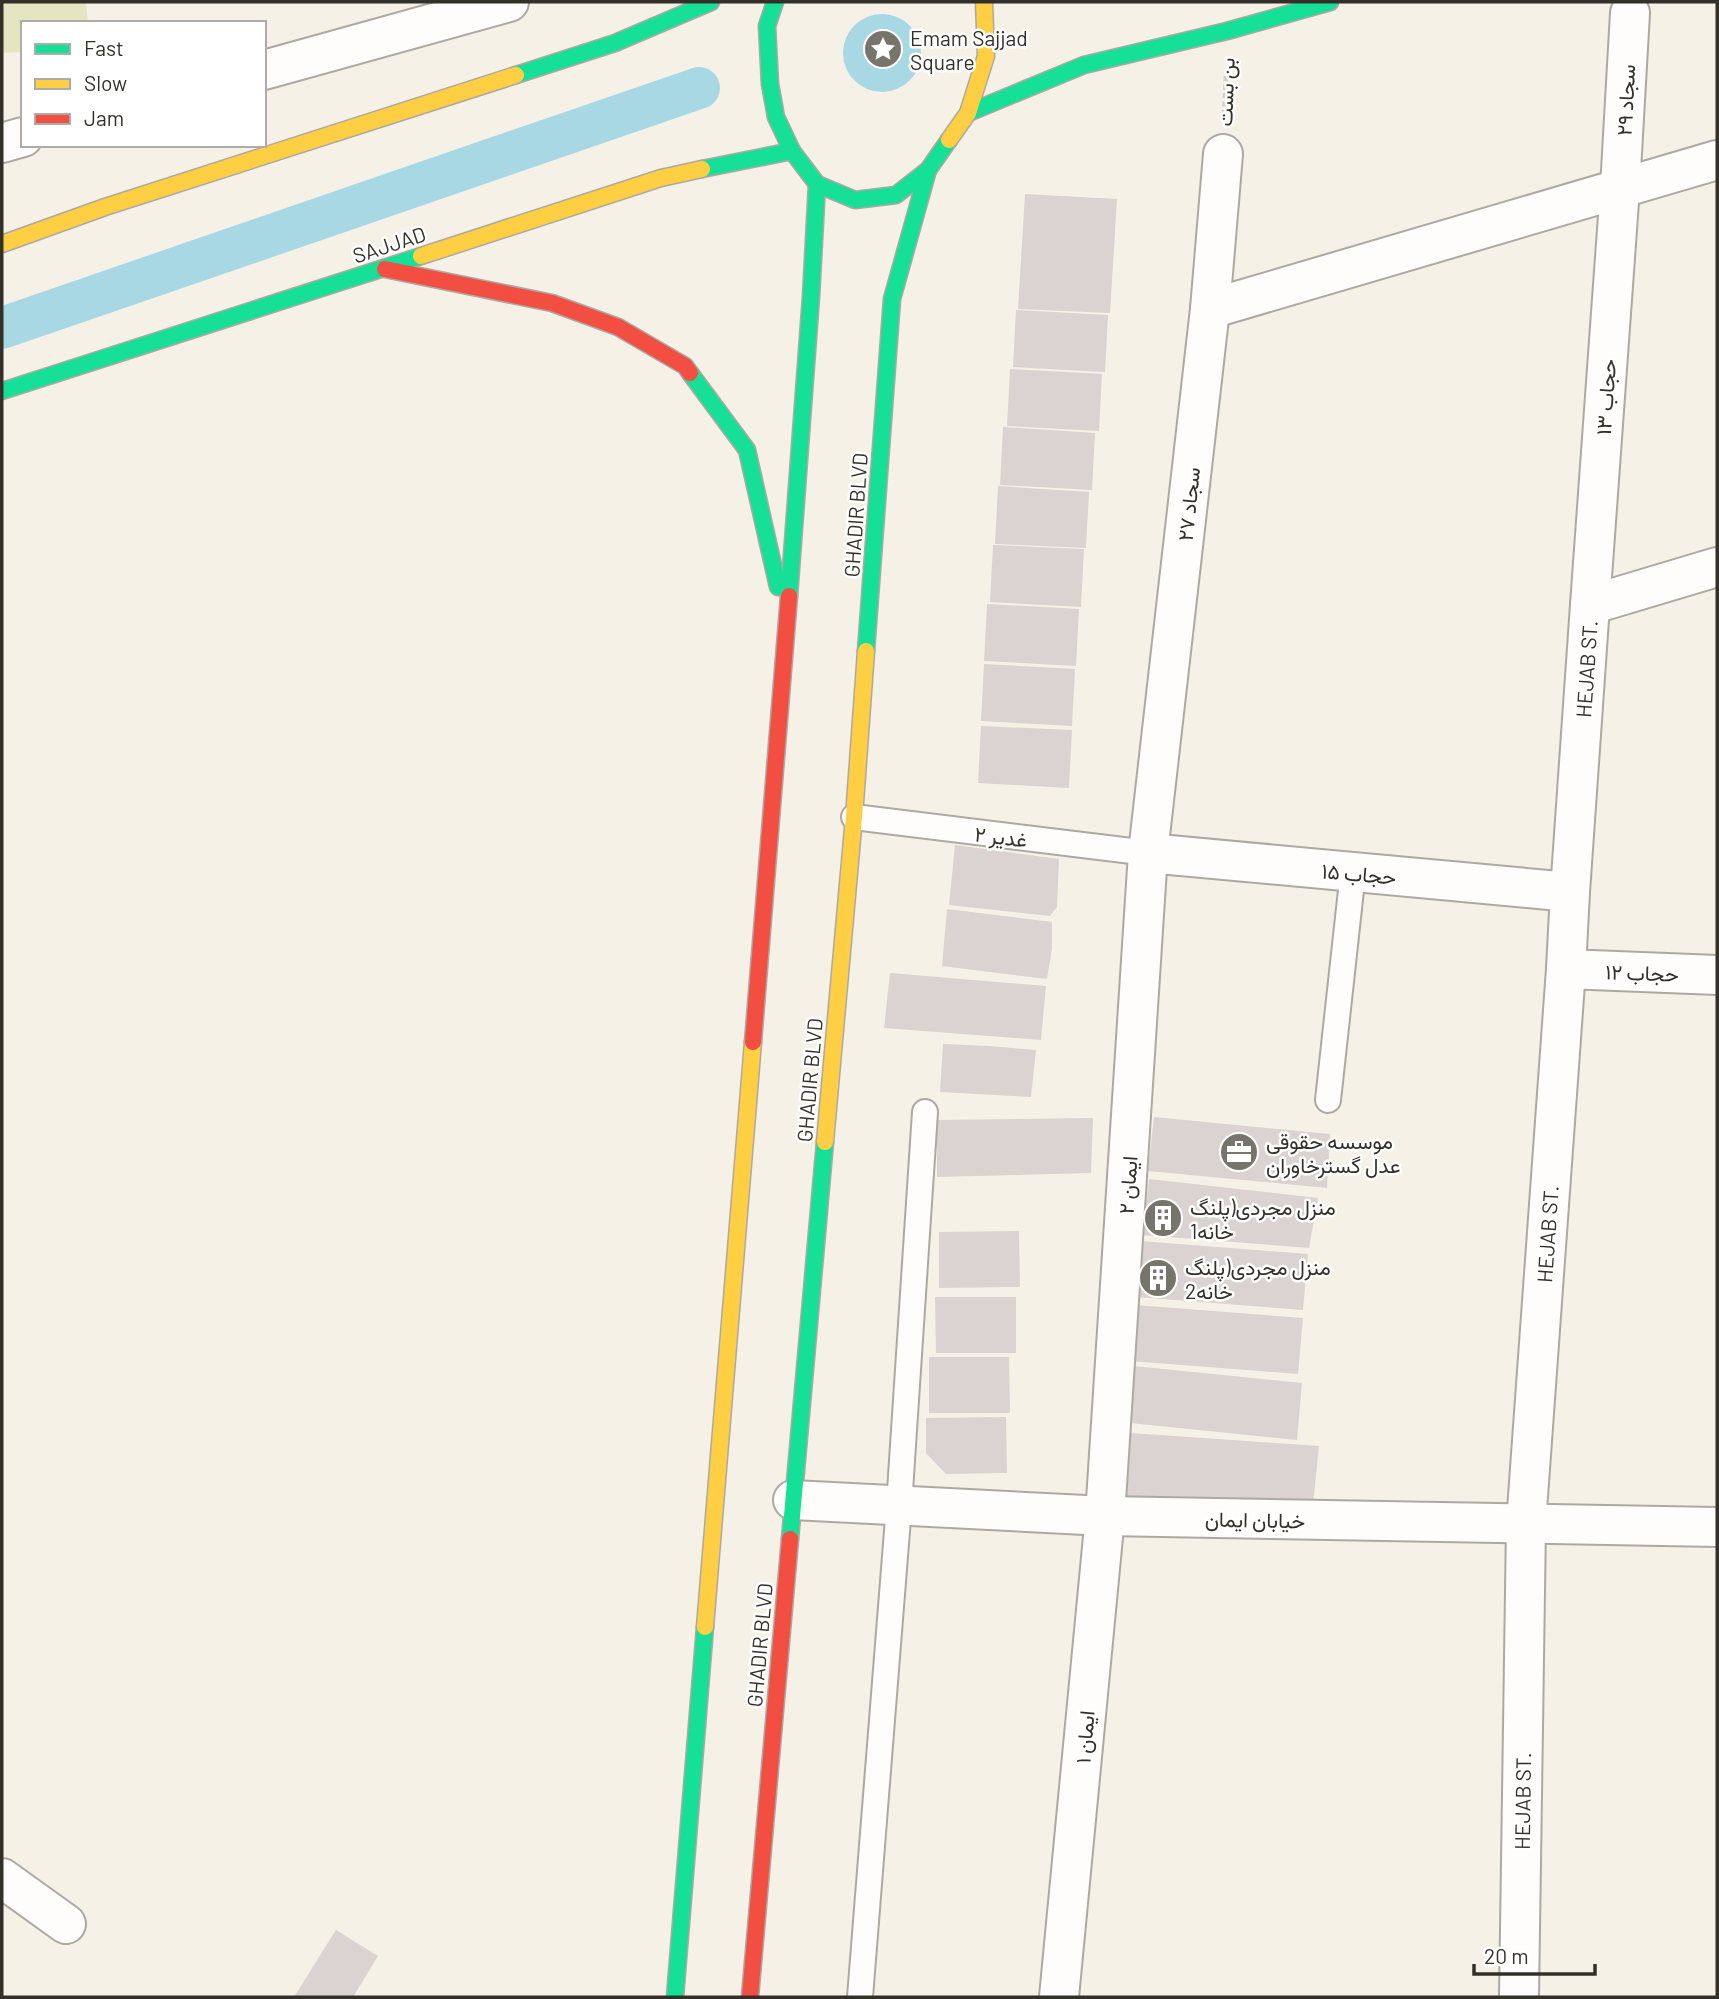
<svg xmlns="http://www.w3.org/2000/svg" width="1719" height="1999" font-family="Barlow,Vazirmatn,sans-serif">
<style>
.green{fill:#e4e6c2}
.water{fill:#a7d8e4}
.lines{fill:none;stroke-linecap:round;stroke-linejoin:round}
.canal{stroke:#a7d8e4;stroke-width:42}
.building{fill:#dad3d1}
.lane-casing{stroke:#ada9a2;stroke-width:28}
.street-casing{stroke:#ada9a2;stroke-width:42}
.fast-casing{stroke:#ada9a2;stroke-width:19}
.slow-casing{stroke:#ada9a2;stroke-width:19}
.jam-casing{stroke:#ada9a2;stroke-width:19}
.path{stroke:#d1d0cc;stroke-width:4.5;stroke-dasharray:5 3.5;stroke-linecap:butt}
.lane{stroke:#fefdfb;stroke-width:24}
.street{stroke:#fefdfb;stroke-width:38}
.fast{stroke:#16e098;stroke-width:16}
.slow{stroke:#ffcf43;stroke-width:16}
.jam{stroke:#f24e42;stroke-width:16}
.labels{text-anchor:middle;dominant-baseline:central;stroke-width:5;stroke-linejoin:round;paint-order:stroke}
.poi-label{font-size:21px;fill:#333029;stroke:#fff;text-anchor:start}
.street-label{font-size:21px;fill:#333029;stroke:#fff}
</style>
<rect width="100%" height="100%" fill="#f6f1e7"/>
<!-- green -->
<path class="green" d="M2 2H86L88 23H23V52L2 53Z"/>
<!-- water -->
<circle class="water" cx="882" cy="53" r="39"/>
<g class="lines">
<!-- canal -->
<path class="canal" d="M2 328 699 88"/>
</g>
<!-- building -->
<g class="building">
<path d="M1025 194 1117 199 1110 313 1018 309Z"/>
<path d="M1016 310 1108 315 1105 372 1013 367Z"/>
<path d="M1010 369 1102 374 1099 431 1007 426Z"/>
<path d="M1003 427 1095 433 1092 490 1000 485Z"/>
<path d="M998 486 1089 492 1086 548 995 544Z"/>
<path d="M993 545 1084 549 1081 607 990 602Z"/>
<path d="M987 604 1079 609 1076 666 984 661Z"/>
<path d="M984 664 1075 669 1072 726 981 721Z"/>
<path d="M981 726 1072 730 1069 788 978 783Z"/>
<path d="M955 845 1059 859 1057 907 1050 916 949 905Z"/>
<path d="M947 909 1052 922V949L1047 979 942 966Z"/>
<path d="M890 973 1046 986 1041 1040 884 1028Z"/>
<path d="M943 1044 989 1046 1036 1050 1031 1097 940 1092Z"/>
<path d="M1154 1117 1330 1134 1327 1188 1148 1171Z"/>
<path d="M1093 1118 1091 1173 937 1177V1120Z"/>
<path d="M1149 1179 1318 1198 1309 1248 1142 1235Z"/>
<path d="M1019 1231 1020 1287 939 1288V1232Z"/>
<path d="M1141 1241 1308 1254 1303 1310 1136 1297Z"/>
<path d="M935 1297H1016V1353H936Z"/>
<path d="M1136 1305 1303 1318 1298 1374 1130 1361Z"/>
<path d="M929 1357H1009L1010 1413H929Z"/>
<path d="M1134 1366 1302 1383 1297 1440 1130 1423Z"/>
<path d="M1006 1417 1007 1473 946 1474 926 1453V1418Z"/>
<path d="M1131 1433 1319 1446 1312 1513 1126 1505Z"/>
<path d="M336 1930 378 1956 353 1997H294Z"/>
</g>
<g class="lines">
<defs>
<g id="lane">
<path d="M854 817 1148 853"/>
<path d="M1328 1100 1353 872"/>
<path d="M860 1997 899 1506 925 1112"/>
</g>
<g id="street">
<path d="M264 70 509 2"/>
<path d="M2 143 23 137"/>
<path d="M1210 309 1717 160"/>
<path d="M1590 605 1620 188 1630 13"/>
<path d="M1148 853 1570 892"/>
<path d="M1566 969 1717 975"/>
<path d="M793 1500 1105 1516 1717 1527"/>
<path d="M2 1878 66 1924"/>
<path d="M1059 1997 1105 1516 1148 853 1210 309 1223 154"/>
<path d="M1519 1997 1526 1524 1566 969 1570 892 1590 605 1717 567"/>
</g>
<g id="fast">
<path d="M775 2 767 26 770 84 776 117 792 151 817 184 855 200 896 195 928 170 949 140"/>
<path d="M516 75 615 43 711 2"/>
<path d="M968 113 1084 65 1227 31 1330 2"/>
<path d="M702 169 792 151"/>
<path d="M690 373 747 450 778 587"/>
<path d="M2 391 421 256"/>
<path d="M789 596 811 297 817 184"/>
<path d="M866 651 892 299 928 170"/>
<path d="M790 1539 825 1142"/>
<path d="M675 1997 705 1627"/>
</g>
<g id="slow">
<path d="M949 140 968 113 986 56 984 2"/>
<path d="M2 244 105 207 516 75"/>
<path d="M421 256 661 178 702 169"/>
<path d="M825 1142 854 817 866 651"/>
<path d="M705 1627 753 1042"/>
</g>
<g id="jam">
<path d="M385 269 552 303 618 327 685 366 690 373"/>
<path d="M753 1042 789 596"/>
<path d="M750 1997 790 1539"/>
</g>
</defs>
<!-- lane casing -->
<use href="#lane" class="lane-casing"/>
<!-- street casing -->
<use href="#street" class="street-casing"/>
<!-- fast casing -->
<use href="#fast" class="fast-casing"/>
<!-- slow casing -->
<use href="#slow" class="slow-casing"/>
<!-- jam casing -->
<use href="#jam" class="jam-casing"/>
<!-- path -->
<path class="path" d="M1224 115 1226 71"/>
<!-- lane -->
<use href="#lane" class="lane"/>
<!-- street -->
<use href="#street" class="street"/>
<!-- fast -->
<use href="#fast" class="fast"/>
<!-- slow -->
<use href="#slow" class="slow"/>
<!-- jam -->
<use href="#jam" class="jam"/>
</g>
<!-- icons -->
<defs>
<symbol id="sight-disc" viewBox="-11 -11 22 22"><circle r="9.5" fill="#77746c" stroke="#fff"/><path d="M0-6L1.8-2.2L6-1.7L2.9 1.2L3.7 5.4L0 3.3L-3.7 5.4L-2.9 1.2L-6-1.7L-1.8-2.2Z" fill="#fff"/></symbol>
<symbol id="office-disc" viewBox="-11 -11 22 22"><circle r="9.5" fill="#77746c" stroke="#fff"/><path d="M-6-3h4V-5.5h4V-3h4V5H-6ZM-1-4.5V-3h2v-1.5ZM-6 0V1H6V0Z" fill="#fff"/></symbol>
<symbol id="building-disc" viewBox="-11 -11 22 22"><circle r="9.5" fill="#77746c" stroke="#fff"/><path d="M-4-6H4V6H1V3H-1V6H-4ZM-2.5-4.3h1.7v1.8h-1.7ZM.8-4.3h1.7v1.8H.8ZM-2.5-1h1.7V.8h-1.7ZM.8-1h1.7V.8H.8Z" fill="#fff"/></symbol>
</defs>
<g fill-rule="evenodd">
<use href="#sight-disc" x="861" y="27" width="44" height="44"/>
<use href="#office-disc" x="1217" y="1130" width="44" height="44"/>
<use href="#building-disc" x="1141" y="1196" width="44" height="44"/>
<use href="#building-disc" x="1136" y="1256" width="44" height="44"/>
</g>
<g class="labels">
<!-- poi labels -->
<g class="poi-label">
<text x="910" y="37">Emam Sajjad<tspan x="910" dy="24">Square</tspan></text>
<text x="1266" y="1140">موسسه حقوقی<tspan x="1266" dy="24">عدل گسترخاوران</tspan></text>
<text x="1190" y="1206">منزل مجردی(پلنگ<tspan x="1190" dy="24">خانه1</tspan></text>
<text x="1185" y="1266">منزل مجردی(پلنگ<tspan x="1185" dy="24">خانه2</tspan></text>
</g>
<!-- street labels -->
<g class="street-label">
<text transform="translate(1225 92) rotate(-88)">بن بست</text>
<text transform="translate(1625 100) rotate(-87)">سجاد ۲۹</text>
<text transform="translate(389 244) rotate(-18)">SAJJAD</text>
<text transform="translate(1605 397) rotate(-86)">حجاب ۱۳</text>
<text transform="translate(1188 504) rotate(-84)">سجاد ۲۷</text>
<text transform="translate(855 515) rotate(-86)">GHADIR BLVD</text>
<text transform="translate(1586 669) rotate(-86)">HEJAB ST.</text>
<text transform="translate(1001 836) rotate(7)">غدیر ۲</text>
<text transform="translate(1359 873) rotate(5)">حجاب ۱۵</text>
<text transform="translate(1642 972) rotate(2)">حجاب ۱۲</text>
<text transform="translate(809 1080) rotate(-85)">GHADIR BLVD</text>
<text transform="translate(1127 1185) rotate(-86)">ایمان ۲</text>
<text transform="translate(1547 1234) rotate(-86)">HEJAB ST.</text>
<text transform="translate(1255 1519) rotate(1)">خیابان ایمان</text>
<text transform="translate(759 1645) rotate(-85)">GHADIR BLVD</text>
<text transform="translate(1084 1737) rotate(-85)">ایمان ۱</text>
<text transform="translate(1522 1801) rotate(-89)">HEJAB ST.</text>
</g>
</g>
<!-- border -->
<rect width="1719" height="1999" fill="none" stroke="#333029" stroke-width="7"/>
<!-- legend -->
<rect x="21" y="21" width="245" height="126" fill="#ffffff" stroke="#adaca9" stroke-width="2"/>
<rect x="35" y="44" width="35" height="10" fill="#16e098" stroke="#adaca9" stroke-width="2"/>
<text x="84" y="56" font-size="21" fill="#333029">Fast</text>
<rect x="35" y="79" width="35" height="10" fill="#ffcf43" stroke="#adaca9" stroke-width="2"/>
<text x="84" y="91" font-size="21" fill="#333029">Slow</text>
<rect x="35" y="114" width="35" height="10" fill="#f24e42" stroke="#adaca9" stroke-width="2"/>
<text x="84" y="126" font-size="21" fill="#333029">Jam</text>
<!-- scale -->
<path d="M1474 1964v10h121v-10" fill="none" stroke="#333029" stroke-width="3.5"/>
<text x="1484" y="1964" font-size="21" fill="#333029" stroke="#ffffff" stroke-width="5" paint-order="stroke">20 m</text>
</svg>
